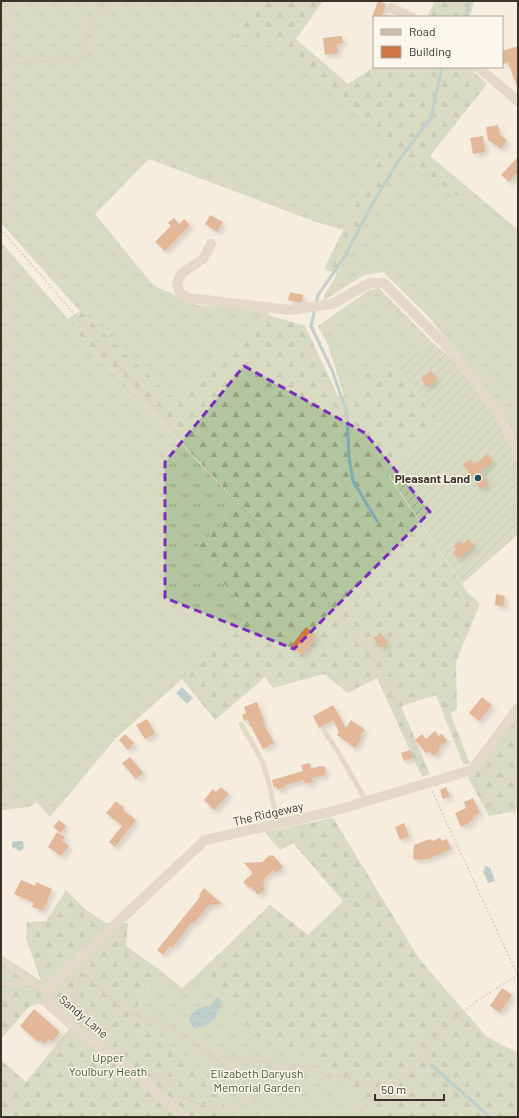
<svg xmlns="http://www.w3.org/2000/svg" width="519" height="1118" font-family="Barlow,sans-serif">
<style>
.grass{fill:url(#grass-tufts)}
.forest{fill:url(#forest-firs)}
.garden{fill:url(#garden-furrows)}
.water{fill:url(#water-waves)}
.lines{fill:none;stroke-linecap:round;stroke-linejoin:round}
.stream{stroke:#7caab4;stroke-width:3}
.building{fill:#cd7844;filter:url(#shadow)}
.path{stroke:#baa994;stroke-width:1.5;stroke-dasharray:2 2;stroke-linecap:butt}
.service{stroke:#cebfaa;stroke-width:5}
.minor{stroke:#cebfaa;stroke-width:10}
.marked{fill:none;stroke:#7b2cbf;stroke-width:3;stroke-dasharray:8 5;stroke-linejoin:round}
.poi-dot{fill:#1c5260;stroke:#fbf7ec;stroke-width:1.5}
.labels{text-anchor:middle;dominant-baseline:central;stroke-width:3;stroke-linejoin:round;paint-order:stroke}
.poi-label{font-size:12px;font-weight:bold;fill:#3b322a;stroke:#fbf7ec;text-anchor:end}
.street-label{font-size:12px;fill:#3b322a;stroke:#fbf7ec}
.park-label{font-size:12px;fill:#435b2c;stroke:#fbf7ec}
</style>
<defs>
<pattern id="grass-tufts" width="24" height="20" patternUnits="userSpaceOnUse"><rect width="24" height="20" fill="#b3c59e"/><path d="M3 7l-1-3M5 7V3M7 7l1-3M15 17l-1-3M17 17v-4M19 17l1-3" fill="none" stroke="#93a181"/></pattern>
<pattern id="forest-firs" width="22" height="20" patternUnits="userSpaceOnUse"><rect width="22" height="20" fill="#b3c59e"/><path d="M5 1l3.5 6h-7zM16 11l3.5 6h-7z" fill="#93a181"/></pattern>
<pattern id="garden-furrows" width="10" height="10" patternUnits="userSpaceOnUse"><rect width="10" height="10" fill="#b3c59e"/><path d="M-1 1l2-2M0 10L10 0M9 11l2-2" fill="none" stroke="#93a181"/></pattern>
<pattern id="water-waves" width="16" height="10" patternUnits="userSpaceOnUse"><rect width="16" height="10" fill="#7caab4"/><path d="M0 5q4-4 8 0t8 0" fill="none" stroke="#678b93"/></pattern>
<filter id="shadow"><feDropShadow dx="3.5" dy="3.5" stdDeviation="2" flood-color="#0004"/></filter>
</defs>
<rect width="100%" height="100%" fill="#f5eddf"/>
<!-- grass -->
<g class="grass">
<path d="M1 1H254L233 44 269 43 337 93 388 139 343 230 316 222 149 159 95 214 153 285 197 305 270 311 268 315 171 396 80 311 1 223Z"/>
<path d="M403 158 459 197 485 202 518 230V444L481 382 428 316 383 272 364 275 323 301 325 294 348 256 371 209Z"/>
<path d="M1 242 68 319 79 335 241 507 195 549 251 616 182 679 116 738 50 817 37 802 29 807 1 810Z"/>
<path d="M379 288 431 341 397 368 364 373 356 395 344 396 328 345 318 326 369 290Z"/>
<path d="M160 970 182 988 199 973 263 1043 310 1056 373 1116 225 1117 224 1097 191 1062 132 1016Z"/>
</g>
<!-- forest -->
<g class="forest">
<path d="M254 1H323L296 39 348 84 374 67H476L473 71 487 84 430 156 485 202 459 197 403 158 371 209 348 256 337 274 324 269 388 139 337 93 269 43 232 44Z"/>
<path d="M435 1H474L470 17H427Z"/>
<path d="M80 311 171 396 268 315 305 326 338 396 356 395 364 373 397 368 441 423 388 475 467 592 480 604 456 662 457 709 450 713 470 763 463 764 436 695 401 706 430 774 422 777 377 678 348 693 324 674 273 688 265 677 215 720 182 679 251 616 195 549 241 506 79 335 68 319Z"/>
<path d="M518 713V810L489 816 468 778Z"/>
<path d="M333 818 420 960 487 1037 518 1053V1117H374L310 1056 263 1043 199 973 270 905 308 935 343 901 293 843 280 850 265 832Z"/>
<path d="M66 890 85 909 106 923H128L126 946 160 970 132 1016 191 1062 224 1098 225 1117H1V1060L26 1082 69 1029 44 1005 38 1004 29 1007 1 1039V955L41 981 26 938 27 922 46 921Z"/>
</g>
<!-- garden -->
<path class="garden" d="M431 341 457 363 496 417 518 464V534L462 584 388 474 441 423 397 368Z"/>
<!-- water -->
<g class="water">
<path d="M182 687 193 698 187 704 176 693Z"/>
<path d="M14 841H23L24 848 20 851 12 847V843Z"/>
<path d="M487 866 488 868 490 867 495 881 488 883 483 871 485 869 484 867Z"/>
<path d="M217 997 220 998 222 1003C215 1020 213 1025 194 1028L191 1025 189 1019C192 1011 201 1006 210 1006Z"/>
</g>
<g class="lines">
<!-- stream -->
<g class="stream">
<path d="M466 17 470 1"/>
<path d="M316 304 318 295 345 256 369 210 399 160 431 118 442 67"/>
<path d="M315 309 311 326 332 370 347 413 349 457 353 481 377 521"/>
<path d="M431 1065 490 1117"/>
</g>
</g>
<!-- building -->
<g class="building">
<path d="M378 1 386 4 385 8 381 17H372Z"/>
<path d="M342 36 343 43 337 44 338 53 325 55 323 38Z"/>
<path d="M518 46V86L517 87 508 62 502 65V51Z"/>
<path d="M498 125 500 135 507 140 501 149 488 140 486 127Z"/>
<path d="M483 136 485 152 473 154 470 138Z"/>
<path d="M518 157V172L509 182 501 175Z"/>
<path d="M210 215 223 222 217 232 205 224Z"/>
<path d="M174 218 179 224 184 219 190 225 165 251 155 242 171 226 168 223Z"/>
<path d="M290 292 303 295 302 302H297L288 300Z"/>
<path d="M432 371 437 380 427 387 421 378Z"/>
<path d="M488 454 493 462 481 471 488 484 480 489 463 464 471 459 474 464Z"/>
<path d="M468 539 474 546 458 559 453 552 456 549 454 546 459 541 463 544Z"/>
<path d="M496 594 505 596 503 607 495 605Z"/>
<path d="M306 627 317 636 302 655 291 646Z"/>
<path d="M381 633 388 643 381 648 373 638Z"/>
<path d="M482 697 492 705 479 721 469 713Z"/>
<path d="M257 702 264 721 263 722 274 743 263 749 251 726H250L248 720 244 721 242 715 246 713 244 707Z"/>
<path d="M333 705 346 728 351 720 365 730 360 736 362 738 355 748 337 735 339 732 333 720 319 728 313 716Z"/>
<path d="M147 719 155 733 145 739 136 725Z"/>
<path d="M435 731 439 736 442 734 447 741 438 748 440 750 434 756 430 752 426 753 415 740 422 734 426 739Z"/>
<path d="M125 734 134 743 128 750 119 740Z"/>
<path d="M410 750 413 758 404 761 401 753Z"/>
<path d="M130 757 143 773 136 779 122 763Z"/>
<path d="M310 763 311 769 320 766 326 767 325 775 312 778 313 782 305 784 304 780 285 785V787L277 790V787L274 788 272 780 303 771 301 765Z"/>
<path d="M221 787 229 794 214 810 204 800 213 789 216 792Z"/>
<path d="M446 787 450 796 443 799 440 790Z"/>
<path d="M473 798 480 813 473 816 474 819 469 822 470 823 461 827 455 813 466 808 464 802Z"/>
<path d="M116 801 124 808 123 810 136 820 115 847 109 842 122 826 106 813Z"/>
<path d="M59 820 66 826 61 833 53 827Z"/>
<path d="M404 823 409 836 400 840 395 827Z"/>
<path d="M57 832 65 837 62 841 69 846 61 856 48 847Z"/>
<path d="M440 838 442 841 447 839 451 849 428 859 414 860V858H413L414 845 430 839 433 841Z"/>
<path d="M270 855 274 856 283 867 276 873 274 870 263 880 265 884 263 886 265 889 258 895 251 887 249 888 243 882 253 873 244 863 262 862Z"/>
<path d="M21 880 35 886 36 882 52 889 43 911 32 907 34 903 14 894Z"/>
<path d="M204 888 222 904 209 905 194 923H191L173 947 170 946 163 955 157 950 196 902 200 896 199 895Z"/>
<path d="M502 988 512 995 500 1013 490 1006Z"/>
<path d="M34 1009 60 1032 52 1042 49 1039 44 1044 40 1040 38 1042 20 1026Z"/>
</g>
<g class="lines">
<!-- path -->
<g class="path">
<path d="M1 64 84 58 83 39 105 1"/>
<path d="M1 229 215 478 353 629 380 669 427 774"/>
<path d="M481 773 505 779 518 777"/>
<path d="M475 780 481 795 494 811 518 813"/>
<path d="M432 791 518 976"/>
<path d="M81 971 117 1005 128 1013 180 1032 210 1054 231 1059 262 1061 390 1087"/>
<path d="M82 972 74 1001 105 1038"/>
<path d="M211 1055 249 1085 259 1117"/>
<path d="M145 1068 158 1078 171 1080 178 1096 202 1105 228 1107 239 1117"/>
<path d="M355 1117 368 1105 410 1071 431 1043 459 1014 487 994 518 975"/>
</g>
<!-- service -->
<g class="service">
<path d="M241 724C249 738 258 751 264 766 270 785 274 805 277 825"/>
<path d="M325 732 340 755 366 801"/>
<path d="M1 961 47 993"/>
<path d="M1 984H33"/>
</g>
<!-- minor -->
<g class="minor">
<path d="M391 8 411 17"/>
<path d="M478 67 518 101"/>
<path d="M211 244 204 258 181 274 177 283 180 293 189 298 289 310 332 304 370 283H384L455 355 499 414 518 453"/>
<path d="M185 1117 138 1076 91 1040 48 1004 47 993 51 985 205 840 330 812 472 770 518 708"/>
</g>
</g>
<!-- marked area -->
<path d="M0 0H519V1118H0ZM244 366 365 433 430 512 294 649 165 598V462Z" fill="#f5eddf" fill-opacity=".55" fill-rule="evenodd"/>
<path class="marked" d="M244 366 365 433 430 512 294 649 165 598V462Z"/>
<!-- markers -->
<circle class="poi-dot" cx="478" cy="478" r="4"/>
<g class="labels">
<!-- poi labels -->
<g class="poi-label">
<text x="470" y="478">Pleasant Land</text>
</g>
<!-- street labels -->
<g class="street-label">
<text transform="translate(268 813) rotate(-13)">The Ridgeway</text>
<text transform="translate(84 1016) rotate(40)">Sandy Lane</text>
</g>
<!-- park labels -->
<g class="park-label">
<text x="108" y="1057">Upper<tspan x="108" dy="14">Youlbury Heath</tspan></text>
<text x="257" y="1073">Elizabeth Daryush<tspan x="257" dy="14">Memorial Garden</tspan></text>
</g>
</g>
<!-- border -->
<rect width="519" height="1118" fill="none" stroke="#3b322a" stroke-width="4"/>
<!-- legend -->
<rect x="373" y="16" width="130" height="52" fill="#fbf7ec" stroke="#aea89e"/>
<rect x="381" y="29" width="20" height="6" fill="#cebfaa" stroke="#aea89e"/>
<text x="409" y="36" font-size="12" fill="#3b322a">Road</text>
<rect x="381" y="46" width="20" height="12" fill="#cd7844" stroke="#aea89e"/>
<text x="409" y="56" font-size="12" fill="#3b322a">Building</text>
<!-- scale -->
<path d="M375 1094v6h69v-6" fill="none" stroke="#3b322a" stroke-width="2"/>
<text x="381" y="1094" font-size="12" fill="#3b322a" stroke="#fbf7ec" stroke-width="3" paint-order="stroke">50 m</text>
</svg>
